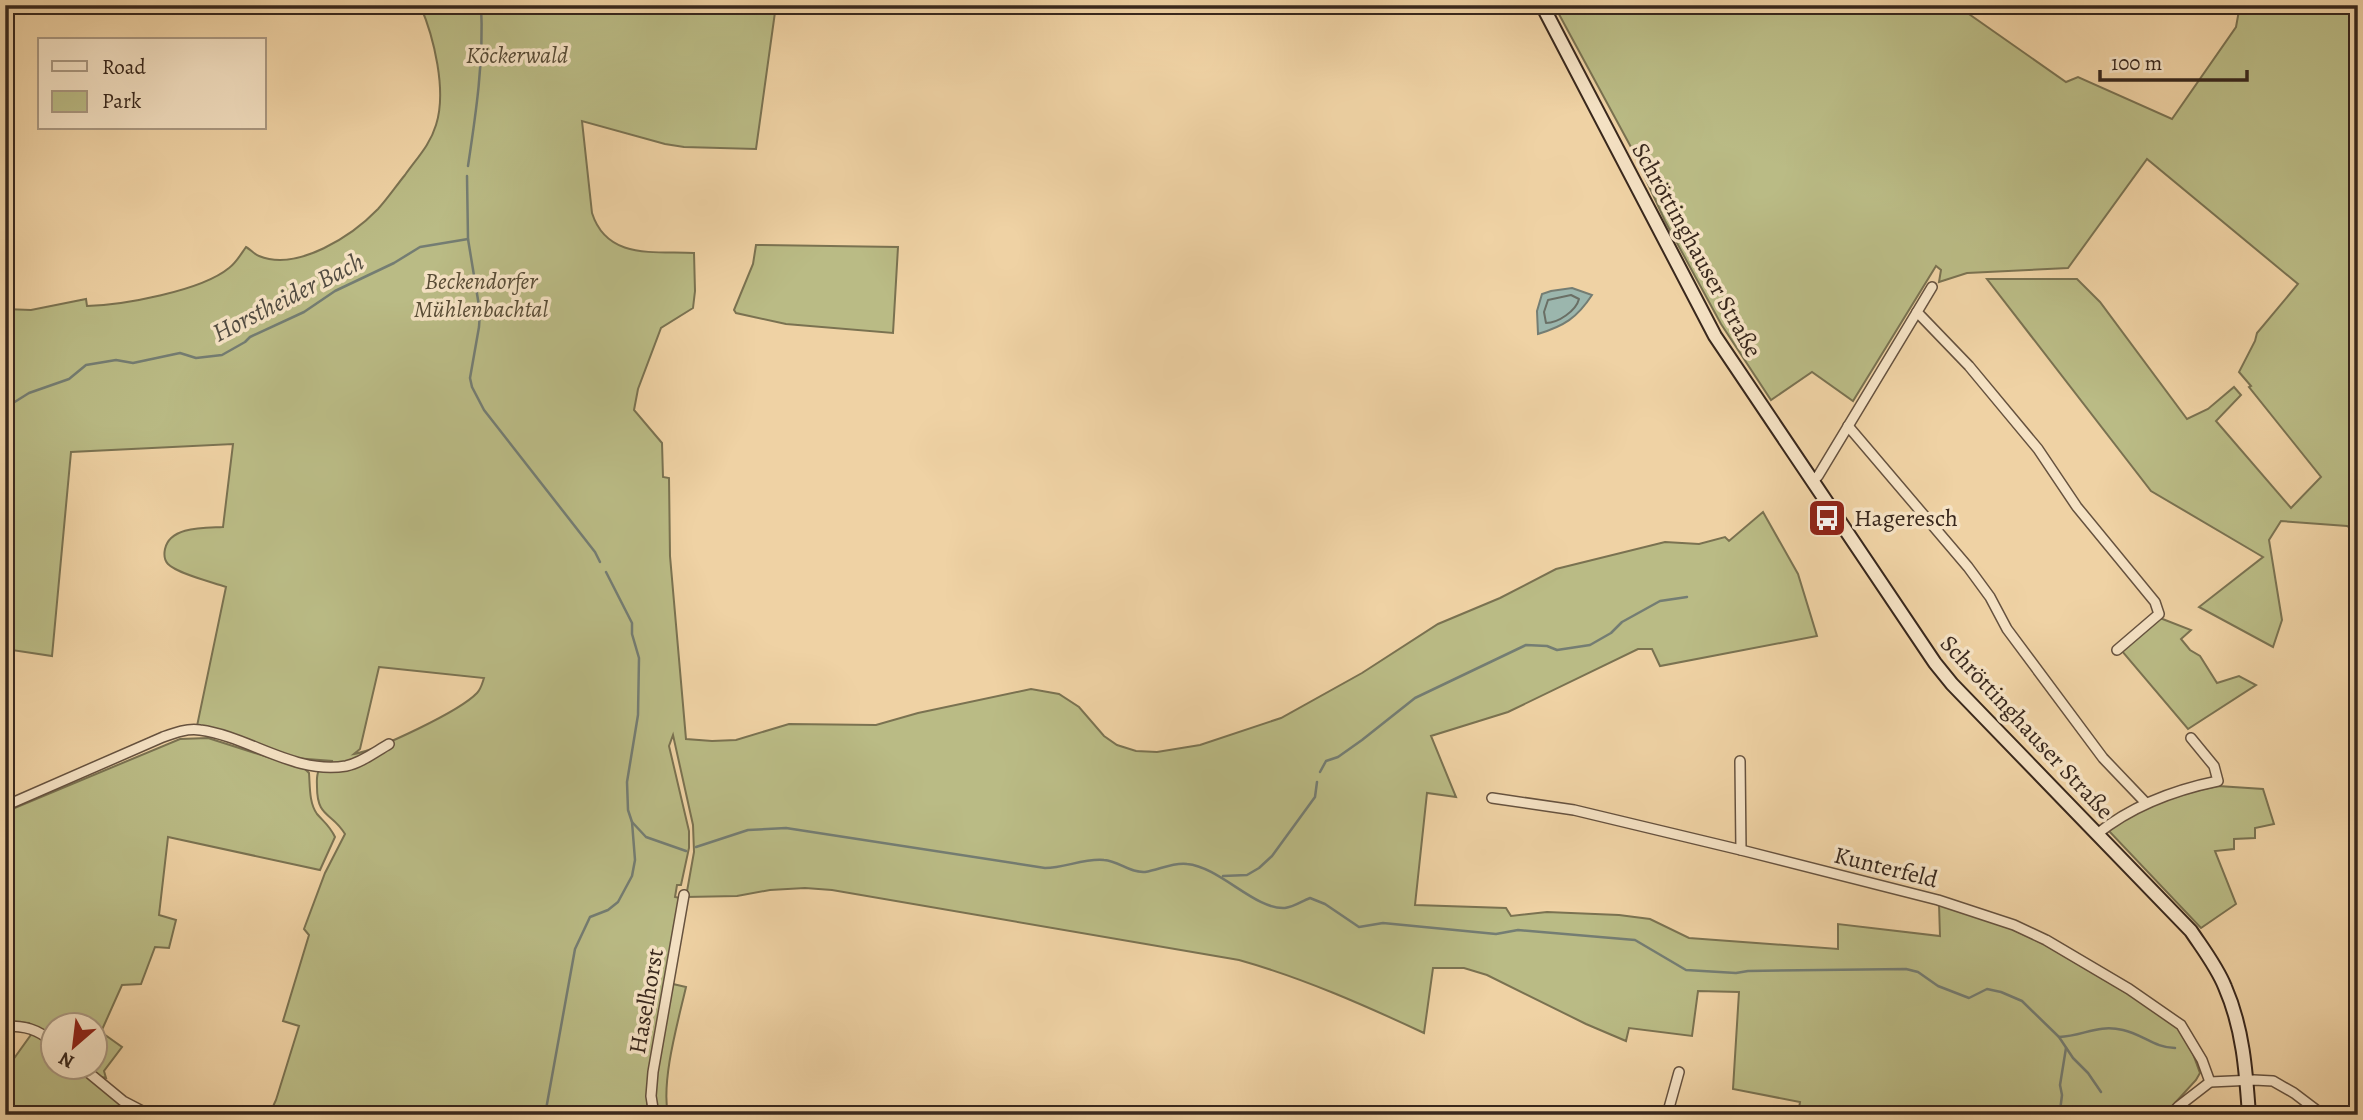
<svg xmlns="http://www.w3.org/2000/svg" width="2363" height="1120" font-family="Alegreya,serif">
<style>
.green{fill:#babb85;stroke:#7a7251;stroke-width:2;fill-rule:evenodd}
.water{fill:#9bb6ad;stroke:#747d73;stroke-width:2}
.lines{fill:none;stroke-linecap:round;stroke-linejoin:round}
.shore{stroke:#6a6f65;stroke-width:2}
.stream{stroke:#747d73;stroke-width:2.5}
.minor-casing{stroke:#66523f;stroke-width:12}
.secondary-casing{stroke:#39281d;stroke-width:16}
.minor{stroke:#f5e2c4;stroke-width:9}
.secondary{stroke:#f5e2c4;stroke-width:12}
.labels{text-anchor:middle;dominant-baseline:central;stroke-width:7;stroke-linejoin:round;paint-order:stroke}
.park-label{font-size:24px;font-style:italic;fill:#594d37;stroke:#f5e2c4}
.street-label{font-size:24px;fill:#39281d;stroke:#f5e2c4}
.poi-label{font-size:24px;fill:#39281d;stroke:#f5e2c4;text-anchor:start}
.water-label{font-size:26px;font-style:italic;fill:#524c41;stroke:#f5e2c4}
</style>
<rect width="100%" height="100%" fill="#efd2a4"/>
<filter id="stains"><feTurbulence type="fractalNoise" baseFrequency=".00286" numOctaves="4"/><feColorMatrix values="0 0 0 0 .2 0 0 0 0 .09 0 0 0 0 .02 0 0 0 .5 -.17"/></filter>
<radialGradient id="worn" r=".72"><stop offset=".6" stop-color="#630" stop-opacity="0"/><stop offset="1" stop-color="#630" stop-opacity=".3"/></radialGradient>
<!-- green -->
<g class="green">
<path d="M420 5H776L756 149 684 147 665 144 582 121 592 213C607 260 654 251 694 253L695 291 693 308 661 328 638 389 634 410 662 443 663 477 669 478 670 556 686 739 712 741 736 740 789 724 876 725 918 713 1031 689 1059 694 1079 707 1104 736 1117 745 1136 751 1157 752 1200 745 1281 718 1362 673 1438 624 1500 598 1556 569 1665 542 1699 544 1725 537 1729 541 1763 512 1798 574 1817 636 1660 666 1652 649H1638L1508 712 1431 736 1456 797 1427 793 1415 905 1506 908 1511 916 1547 912 1619 915 1650 919 1689 938 1838 949V924L1940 936 1939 904 2012 929 2044 944 2147 1005 2178 1027 2189 1043 2200 1073 2196 1080 2164 1115H1798L1800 1102 1733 1089 1739 992 1698 991 1692 1036 1629 1028 1626 1041 1586 1024 1487 975 1464 968H1433L1424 1033C1364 1005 1303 978 1239 960L832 890 805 888 770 890 737 896 686 897 694 852 693 825 673 735 669 746 689 831V848L681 885H677L675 897 680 898 650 1072 647 1103 650 1115H269L276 1100 299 1026 283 1021 309 935 304 929 325 873 345 834C332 812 317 818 317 787 317 780 316 776 319 770H331L332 761 294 758 197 726 226 587C212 582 178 574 168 564 164 560 164 554 165 549 170 526 205 528 223 527L233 444 71 452 52 656 5 649V309L31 310 86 299 87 306C123 305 201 291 229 268 236 263 241 254 246 247 250 249 255 255 259 256 298 272 353 235 378 209 388 198 396 186 405 175 417 158 430 145 436 125 447 91 434 37 420 5ZM379 667 484 678C482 684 481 689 477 693 460 711 378 750 354 754L360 749Z"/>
<path d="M1554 5H1956L2066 82 2078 77 2172 119 2236 27 2240 5H2358V533L2347 526 2281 521 2269 540 2282 620 2273 647 2199 607 2263 557 2151 491 1987 279H2077L2100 302 2187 419 2208 409 2234 387 2241 395 2216 421 2291 508 2321 477 2249 387 2251 386 2239 372 2255 341 2257 333 2298 284 2147 159 2068 268 1967 273 1939 282 1941 270 1936 266 1853 401 1812 372 1771 400 1721 324 1665 221 1632 149Z"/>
<path d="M756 245 898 247 893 333 786 324 736 313 734 310 753 264Z"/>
<path d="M2160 618 2191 630 2181 639 2190 650 2200 656 2217 683 2239 676 2256 685 2188 729 2121 650Z"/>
<path d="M208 738 305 769 309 773C310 786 309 803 317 814 324 822 330 826 335 837L320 870 168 837 159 915 176 920 169 948 155 947 141 984 122 985 101 1032 122 1047 104 1071 106 1078 97 1076 87 1068H94V1026H52V1039L29 1023 5 1021V812L180 739Z"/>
<path d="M2218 786 2263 789 2274 824 2255 828V838L2234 839V849L2215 851 2236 904 2201 928 2108 830 2148 806 2190 792Z"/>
<path d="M673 984 686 987C678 1022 661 1080 668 1115H657C651 1071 665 1026 673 984Z"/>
<path d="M33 1032 52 1047V1068H77L111 1096 143 1115H5V1071Z"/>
</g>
<!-- water -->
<path class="water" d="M1572 288 1592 295C1577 318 1564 326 1538 334L1537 311 1542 294 1551 291Z"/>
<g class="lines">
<!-- shore -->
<path class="shore" d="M1571 295 1579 299C1576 311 1558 323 1546 323L1544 312 1548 300Z"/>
<!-- stream -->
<g class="stream">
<path d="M468 166C476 113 484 60 481 5"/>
<path d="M467 176 468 239 480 312 479 327 470 378 472 387 484 410 595 552 600 562"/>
<path d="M5 408 29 393 69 379 86 365 116 360 133 363 180 353 196 358 222 355 245 342 250 337 304 312 335 291 394 263 420 247 468 239"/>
<path d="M1320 772 1326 761 1338 757 1362 740 1415 698 1526 645 1547 646 1557 650 1590 645 1611 633 1622 622 1660 601 1687 597"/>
<path d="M632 822 646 837 686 851"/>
<path d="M696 847 748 830 786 828 1045 868C1065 868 1084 858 1104 860 1119 861 1129 873 1145 872 1159 870 1173 862 1187 864 1220 867 1255 910 1285 908 1294 907 1302 901 1310 898L1325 904 1359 927 1383 923 1496 934 1518 930 1635 940 1686 970 1736 973 1748 971 1906 969 1918 972 1938 986 1969 998 1987 989 2001 992 2022 1001 2059 1037 2073 1058 2088 1073 2101 1092"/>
<path d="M1223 876 1247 875 1259 868 1272 856 1315 797 1317 782"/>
<path d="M2059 1037C2084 1036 2097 1024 2123 1030 2142 1034 2155 1048 2175 1048"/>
<path d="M2060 1111 2062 1095 2060 1085 2066 1048"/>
<path d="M545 1115 575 949 590 917 608 910 618 902 632 876 635 860 632 822 628 810 627 782 638 715 639 658 632 634V623L606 572"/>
</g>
<defs>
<g id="minor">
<path d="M1932 287 1917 312 1969 366 2038 449 2077 507 2155 602 2159 614 2117 650"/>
<path d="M1848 426 1968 567 1990 597 2007 629 2103 758 2145 802"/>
<path d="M1812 481 1818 476 1917 312"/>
<path d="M1740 761 1741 850"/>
<path d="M1492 798 1574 810 1741 850 1938 900 2014 925 2046 940 2129 989 2181 1025 2202 1060 2210 1082"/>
<path d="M5 806 163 737C174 733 187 728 200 730 248 736 295 775 346 766 361 763 375 752 389 744"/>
<path d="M2097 834C2133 805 2174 790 2218 781L2214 766 2191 738"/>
<path d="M5 1026C25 1026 38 1029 52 1042"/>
<path d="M83 1068 123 1101 150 1115"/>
<path d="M654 1115 651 1096 653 1072 684 895"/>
<path d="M1667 1115 1679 1072"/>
<path d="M2170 1115 2179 1106 2210 1082 2254 1080 2273 1081 2294 1093 2323 1115"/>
</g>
<path id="secondary" d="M1542 5 1715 336 1935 663 1952 684 2191 931C2203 949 2217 967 2225 987 2243 1028 2246 1071 2249 1115"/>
</defs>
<!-- minor casing -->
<use href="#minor" class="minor-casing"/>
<!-- secondary casing -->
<use href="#secondary" class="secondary-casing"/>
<!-- minor -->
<use href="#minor" class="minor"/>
<!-- secondary -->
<use href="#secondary" class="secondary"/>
</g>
<!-- icons -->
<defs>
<symbol id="bus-square" viewBox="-11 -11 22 22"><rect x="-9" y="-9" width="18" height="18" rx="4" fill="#8f2418" stroke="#f5e2c4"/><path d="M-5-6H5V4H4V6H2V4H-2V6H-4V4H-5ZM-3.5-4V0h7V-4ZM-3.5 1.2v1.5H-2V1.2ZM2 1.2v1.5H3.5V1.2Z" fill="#fff"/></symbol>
</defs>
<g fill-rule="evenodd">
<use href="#bus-square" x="1805" y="496" width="44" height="44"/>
</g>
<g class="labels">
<!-- park labels -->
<g class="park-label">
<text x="517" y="55">Köckerwald</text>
<text x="481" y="281">Beckendorfer<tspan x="481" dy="28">Mühlenbachtal</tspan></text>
</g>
<!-- street labels -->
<g class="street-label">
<text transform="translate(1697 250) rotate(61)">Schröttinghauser Straße</text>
<text transform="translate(2027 727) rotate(47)">Schröttinghauser Straße</text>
<text transform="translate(1886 867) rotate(14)">Kunterfeld</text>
<text transform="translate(646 1001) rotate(-80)">Haselhorst</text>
</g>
<!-- poi labels -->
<g class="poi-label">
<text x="1854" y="518">Hageresch</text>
</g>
<!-- water labels -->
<g class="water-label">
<text transform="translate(288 297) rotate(-27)">Horstheider Bach</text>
</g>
</g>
<!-- margin -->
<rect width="2363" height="1120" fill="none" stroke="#efd2a4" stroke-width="28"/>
<rect x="7" y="7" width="2349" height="1106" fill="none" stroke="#39281d" stroke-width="3.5"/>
<rect x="14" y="14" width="2335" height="1092" fill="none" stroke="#39281d" stroke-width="2"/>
<!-- legend -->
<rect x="38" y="38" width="228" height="91" fill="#f5e2c4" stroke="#aa9881" stroke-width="2"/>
<rect x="52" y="61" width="35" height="10" fill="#f5e2c4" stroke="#aa9881" stroke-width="2"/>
<text x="102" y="74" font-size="21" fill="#39281d">Road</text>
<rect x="52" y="91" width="35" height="21" fill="#babb85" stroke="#aa9881" stroke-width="2"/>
<text x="102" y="108" font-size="21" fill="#39281d">Park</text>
<!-- north arrow -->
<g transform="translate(74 1046) rotate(208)"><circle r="33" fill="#f5e2c4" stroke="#aa9881" stroke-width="2"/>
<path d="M0-5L12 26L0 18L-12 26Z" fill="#8f2418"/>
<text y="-10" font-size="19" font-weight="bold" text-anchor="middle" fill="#39281d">N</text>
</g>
<!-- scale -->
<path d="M2100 70v10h147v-10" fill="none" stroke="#39281d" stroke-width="3.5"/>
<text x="2111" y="70" font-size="21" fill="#39281d" stroke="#f5e2c4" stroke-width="5" paint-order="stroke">100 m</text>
<rect width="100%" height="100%" filter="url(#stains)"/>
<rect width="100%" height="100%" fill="url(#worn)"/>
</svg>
